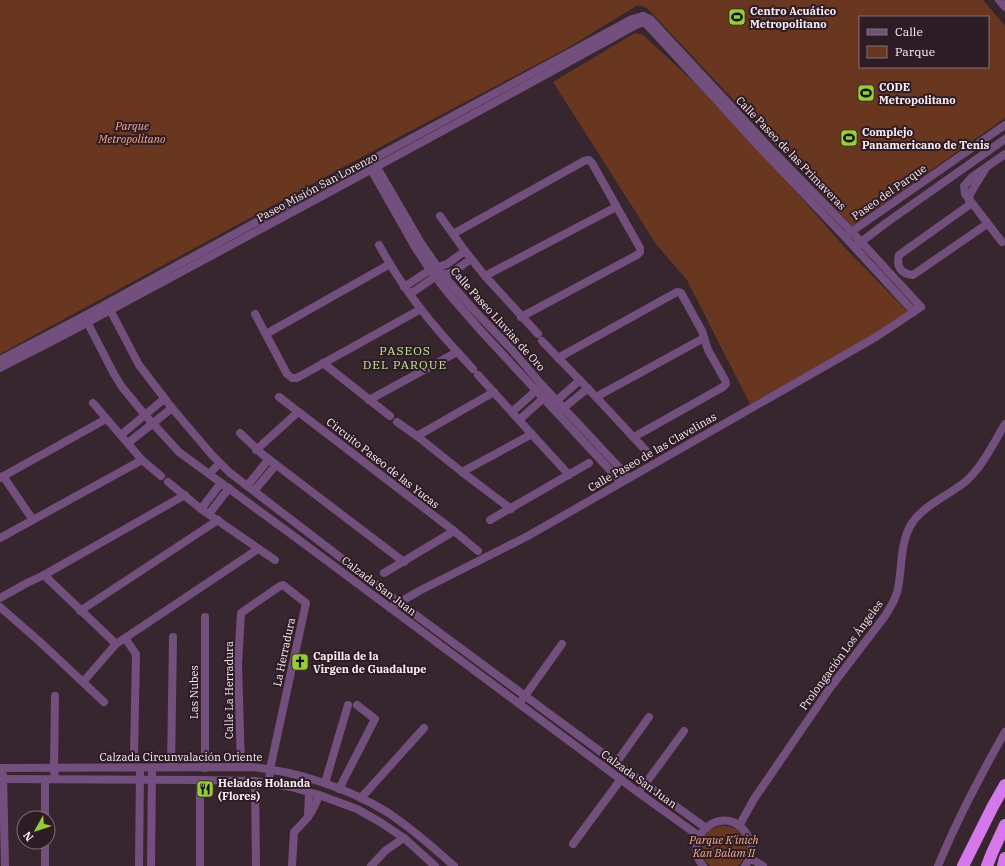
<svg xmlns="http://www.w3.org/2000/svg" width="1005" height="866" font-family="'IBM Plex Serif',serif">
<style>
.green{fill:#693620;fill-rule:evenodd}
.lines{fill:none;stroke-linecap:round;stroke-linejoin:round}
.minor{stroke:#734f7d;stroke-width:8}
.highway{stroke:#d478ec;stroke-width:12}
.labels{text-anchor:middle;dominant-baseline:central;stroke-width:4;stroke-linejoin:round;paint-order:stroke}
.poi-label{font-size:11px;font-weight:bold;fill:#fbeef4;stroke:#2e1c25;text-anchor:start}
.park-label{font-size:11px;font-style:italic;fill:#f2ab8d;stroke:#2e1c25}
.street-label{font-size:11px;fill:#fbeef4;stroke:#2e1c25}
.neighbourhood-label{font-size:12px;letter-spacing:1px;fill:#c4e49c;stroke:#2e1c25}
</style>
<rect width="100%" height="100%" fill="#38262f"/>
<!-- green -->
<g class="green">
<path d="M0 0H983L1005 26V118L852 226 647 8 638 5 566 49 384 145 0 354ZM860 17H988V67H860Z"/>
<path d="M635 33 643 35 693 81 798 194 847 250 910 314 750 404 687 280 656 244 553 82Z"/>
<path d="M725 826C731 827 736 828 740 832 749 842 748 857 738 866H710C699 857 699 839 710 830 715 827 720 826 725 826Z"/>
</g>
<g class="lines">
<!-- minor -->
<g class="minor">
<path d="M999 0 1005 7"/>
<path d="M643 22 647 25 664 43 763 151 845 237 914 312"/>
<path d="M375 164 421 243 443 275 473 309 512 350 542 385 629 478"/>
<path d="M369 166 415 247 430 270 448 293 482 332 621 482"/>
<path d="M969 200 970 194 986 168"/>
<path d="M972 203 899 255C896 267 901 274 913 275L987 224"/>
<path d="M440 216 465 251 485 276 538 334"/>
<path d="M453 234 584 161 589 160 592 163 640 248V252L637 255 521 317"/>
<path d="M848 234 1005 125"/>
<path d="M1002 242 965 194 964 186 972 177 1005 154"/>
<path d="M379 245C388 261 397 276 407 290 426 318 450 344 473 369"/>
<path d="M857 245 886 223 1005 139"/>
<path d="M485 276 616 207"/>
<path d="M404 287 430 270 447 264 465 251"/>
<path d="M410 294 435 277 453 272 471 259"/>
<path d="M107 304 139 365 172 408 212 455 229 472 413 613 616 763 706 828"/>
<path d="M255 314 287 374 292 378H297L421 309"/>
<path d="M84 316 114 374 122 387 145 415 179 452 295 537 639 793 699 836"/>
<path d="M266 334 390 264"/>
<path d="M542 341 596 397 649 454"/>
<path d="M558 358 677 292 681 293 702 331 708 350 725 380 726 384 723 387 634 437"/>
<path d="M0 360 84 316 238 232 632 19 643 16"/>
<path d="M323 363 390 416"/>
<path d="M0 368C30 352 60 338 90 321 272 223 454 126 634 26L643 22"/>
<path d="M478 375 569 475"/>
<path d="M279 397 454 531 478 551"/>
<path d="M596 397 704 338"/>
<path d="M369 400 457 352"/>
<path d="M93 403 142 460 161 476"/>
<path d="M554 403 580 380"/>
<path d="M560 411 588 388"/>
<path d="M512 412 540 387"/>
<path d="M519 420 547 395"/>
<path d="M397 422 417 436 462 472 511 509"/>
<path d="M240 433 262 454 404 562"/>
<path d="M121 435 164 399"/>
<path d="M417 436 494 392"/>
<path d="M128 443 172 408"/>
<path d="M256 450 298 412"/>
<path d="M462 472 532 434"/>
<path d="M209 474 220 463"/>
<path d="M3 476 33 520"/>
<path d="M0 478 106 419"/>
<path d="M168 482 201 509 275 560"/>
<path d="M247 486 269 459"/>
<path d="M254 491 276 465"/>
<path d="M201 509 221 483"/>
<path d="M209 514 229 488"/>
<path d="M490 520 589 463"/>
<path d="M0 538 142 460"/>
<path d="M384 573 454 531"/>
<path d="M44 575 116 644"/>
<path d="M0 598 27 583 44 575 185 495"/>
<path d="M0 607 39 641 104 702"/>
<path d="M390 608 419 591 526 537 876 337 921 307 852 232 768 146 650 19 643 16"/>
<path d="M80 611 218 520"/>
<path d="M205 617V768"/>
<path d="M125 638 136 654 134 755"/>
<path d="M83 682 116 644 258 549"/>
<path d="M55 696 54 768 55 779"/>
<path d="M522 700 562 644"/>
<path d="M616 763 649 717"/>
<path d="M171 767 173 637"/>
<path d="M241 767 238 664 241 613 280 586 283 585 306 603 270 769 269 783"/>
<path d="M0 768 251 767C296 771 348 788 387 812 411 828 433 847 454 866"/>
<path d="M3 775 5 866"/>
<path d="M0 779 200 780 255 781 291 787 319 795 357 809 380 822 404 838 435 866"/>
<path d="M45 780V818"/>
<path d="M255 781 256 866"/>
<path d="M325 783 348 705"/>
<path d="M643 787 684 731"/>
<path d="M339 789 375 719 357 705"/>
<path d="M361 798 424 728"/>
<path d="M308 817 309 792"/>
<path d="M739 826 754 799 830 688 885 616C892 605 898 595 899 582 902 562 901 540 912 523 923 506 949 495 965 482 983 466 993 444 1005 424"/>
<path d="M45 842V866"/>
<path d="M573 844 621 779"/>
<path d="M750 858 763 866"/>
<path d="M139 866 140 768"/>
<path d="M151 866 152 768"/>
<path d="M200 866V780"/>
<path d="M292 866 294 832C307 819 313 813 319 795"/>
<path d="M371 866 386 850 404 838"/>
<path d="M703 866C682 841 716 806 741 827 745 831 748 835 750 840 753 849 751 859 745 866"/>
<path d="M938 866C957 820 980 776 1005 732"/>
</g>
<!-- highway -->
<g class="highway">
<path d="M963 866 993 806 1005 785"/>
<path d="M987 866 992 853 1005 825"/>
<path d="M1003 866 1005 858"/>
</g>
</g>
<!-- icons -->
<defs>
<symbol id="stadium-square" viewBox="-11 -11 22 22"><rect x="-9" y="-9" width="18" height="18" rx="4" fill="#97cc39" stroke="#2e1c25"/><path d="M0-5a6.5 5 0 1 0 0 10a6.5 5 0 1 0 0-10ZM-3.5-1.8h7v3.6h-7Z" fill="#111"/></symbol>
<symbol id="church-square" viewBox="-11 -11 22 22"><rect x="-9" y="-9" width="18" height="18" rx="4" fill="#97cc39" stroke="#2e1c25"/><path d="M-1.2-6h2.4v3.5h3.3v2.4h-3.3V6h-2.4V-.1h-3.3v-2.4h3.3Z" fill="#111"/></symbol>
<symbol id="restaurant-square" viewBox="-11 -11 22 22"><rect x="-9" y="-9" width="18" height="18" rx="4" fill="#97cc39" stroke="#2e1c25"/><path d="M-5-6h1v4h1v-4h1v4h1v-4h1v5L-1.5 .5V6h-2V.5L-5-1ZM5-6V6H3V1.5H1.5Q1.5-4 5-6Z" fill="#111"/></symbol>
</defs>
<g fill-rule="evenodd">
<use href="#stadium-square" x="727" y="7" width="20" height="20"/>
<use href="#stadium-square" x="856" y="83" width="20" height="20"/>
<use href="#stadium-square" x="839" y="128" width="20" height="20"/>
<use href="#church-square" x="290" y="652" width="20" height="20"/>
<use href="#restaurant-square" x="195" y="779" width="20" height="20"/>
</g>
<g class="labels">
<!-- poi labels -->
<g class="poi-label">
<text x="750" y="11">Centro Acuático<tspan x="750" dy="13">Metropolitano</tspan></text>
<text x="879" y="87">CODE<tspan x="879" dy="13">Metropolitano</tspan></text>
<text x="862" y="132">Complejo<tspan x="862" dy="13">Panamericano de Tenis</tspan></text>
<text x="313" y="656">Capilla de la<tspan x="313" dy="13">Virgen de Guadalupe</tspan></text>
<text x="218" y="783">Helados Holanda<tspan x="218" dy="13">(Flores)</tspan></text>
</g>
<!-- park labels -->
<g class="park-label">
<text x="132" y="126">Parque<tspan x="132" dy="13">Metropolitano</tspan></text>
<text x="724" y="840">Parque K'inich<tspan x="724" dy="13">Kan Balam II</tspan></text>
</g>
<!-- street labels -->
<g class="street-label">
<text transform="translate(791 153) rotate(46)">Calle Paseo de las Primaveras</text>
<text transform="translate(317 187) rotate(-28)">Paseo Misión San Lorenzo</text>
<text transform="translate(889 192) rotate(-35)">Paseo del Parque</text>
<text transform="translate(498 319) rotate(48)">Calle Paseo Lluvias de Oro</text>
<text transform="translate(652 452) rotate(-30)">Calle Paseo de las Clavelinas</text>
<text transform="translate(383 463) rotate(38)">Circuito Paseo de las Yucas</text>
<text transform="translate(379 586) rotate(37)">Calzada San Juan</text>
<text transform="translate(284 652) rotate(-78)">La Herradura</text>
<text transform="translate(841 655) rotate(-54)">Prolongación Los Ángeles</text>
<text transform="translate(229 690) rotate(-90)">Calle La Herradura</text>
<text transform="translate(194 692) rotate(-90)">Las Nubes</text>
<text x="181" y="757">Calzada Circunvalación Oriente</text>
<text transform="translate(639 779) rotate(36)">Calzada San Juan</text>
</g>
<!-- neighbourhood labels -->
<g class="neighbourhood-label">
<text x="405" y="350">PASEOS<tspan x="405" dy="14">DEL PARQUE</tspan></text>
</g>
</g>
<!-- legend -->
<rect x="859" y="16" width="130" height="52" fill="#2e1c25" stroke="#807078"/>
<rect x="867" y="29" width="20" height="6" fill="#734f7d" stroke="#807078"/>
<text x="895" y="36" font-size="12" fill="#fbeef4">Calle</text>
<rect x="867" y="46" width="20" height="12" fill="#693620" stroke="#807078"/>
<text x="895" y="56" font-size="12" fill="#fbeef4">Parque</text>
<!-- north arrow -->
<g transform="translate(36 830) rotate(231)"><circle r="19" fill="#2e1c25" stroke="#807078"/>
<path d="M0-3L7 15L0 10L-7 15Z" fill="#97cc39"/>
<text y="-6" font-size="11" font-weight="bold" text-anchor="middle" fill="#fbeef4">N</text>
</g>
</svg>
